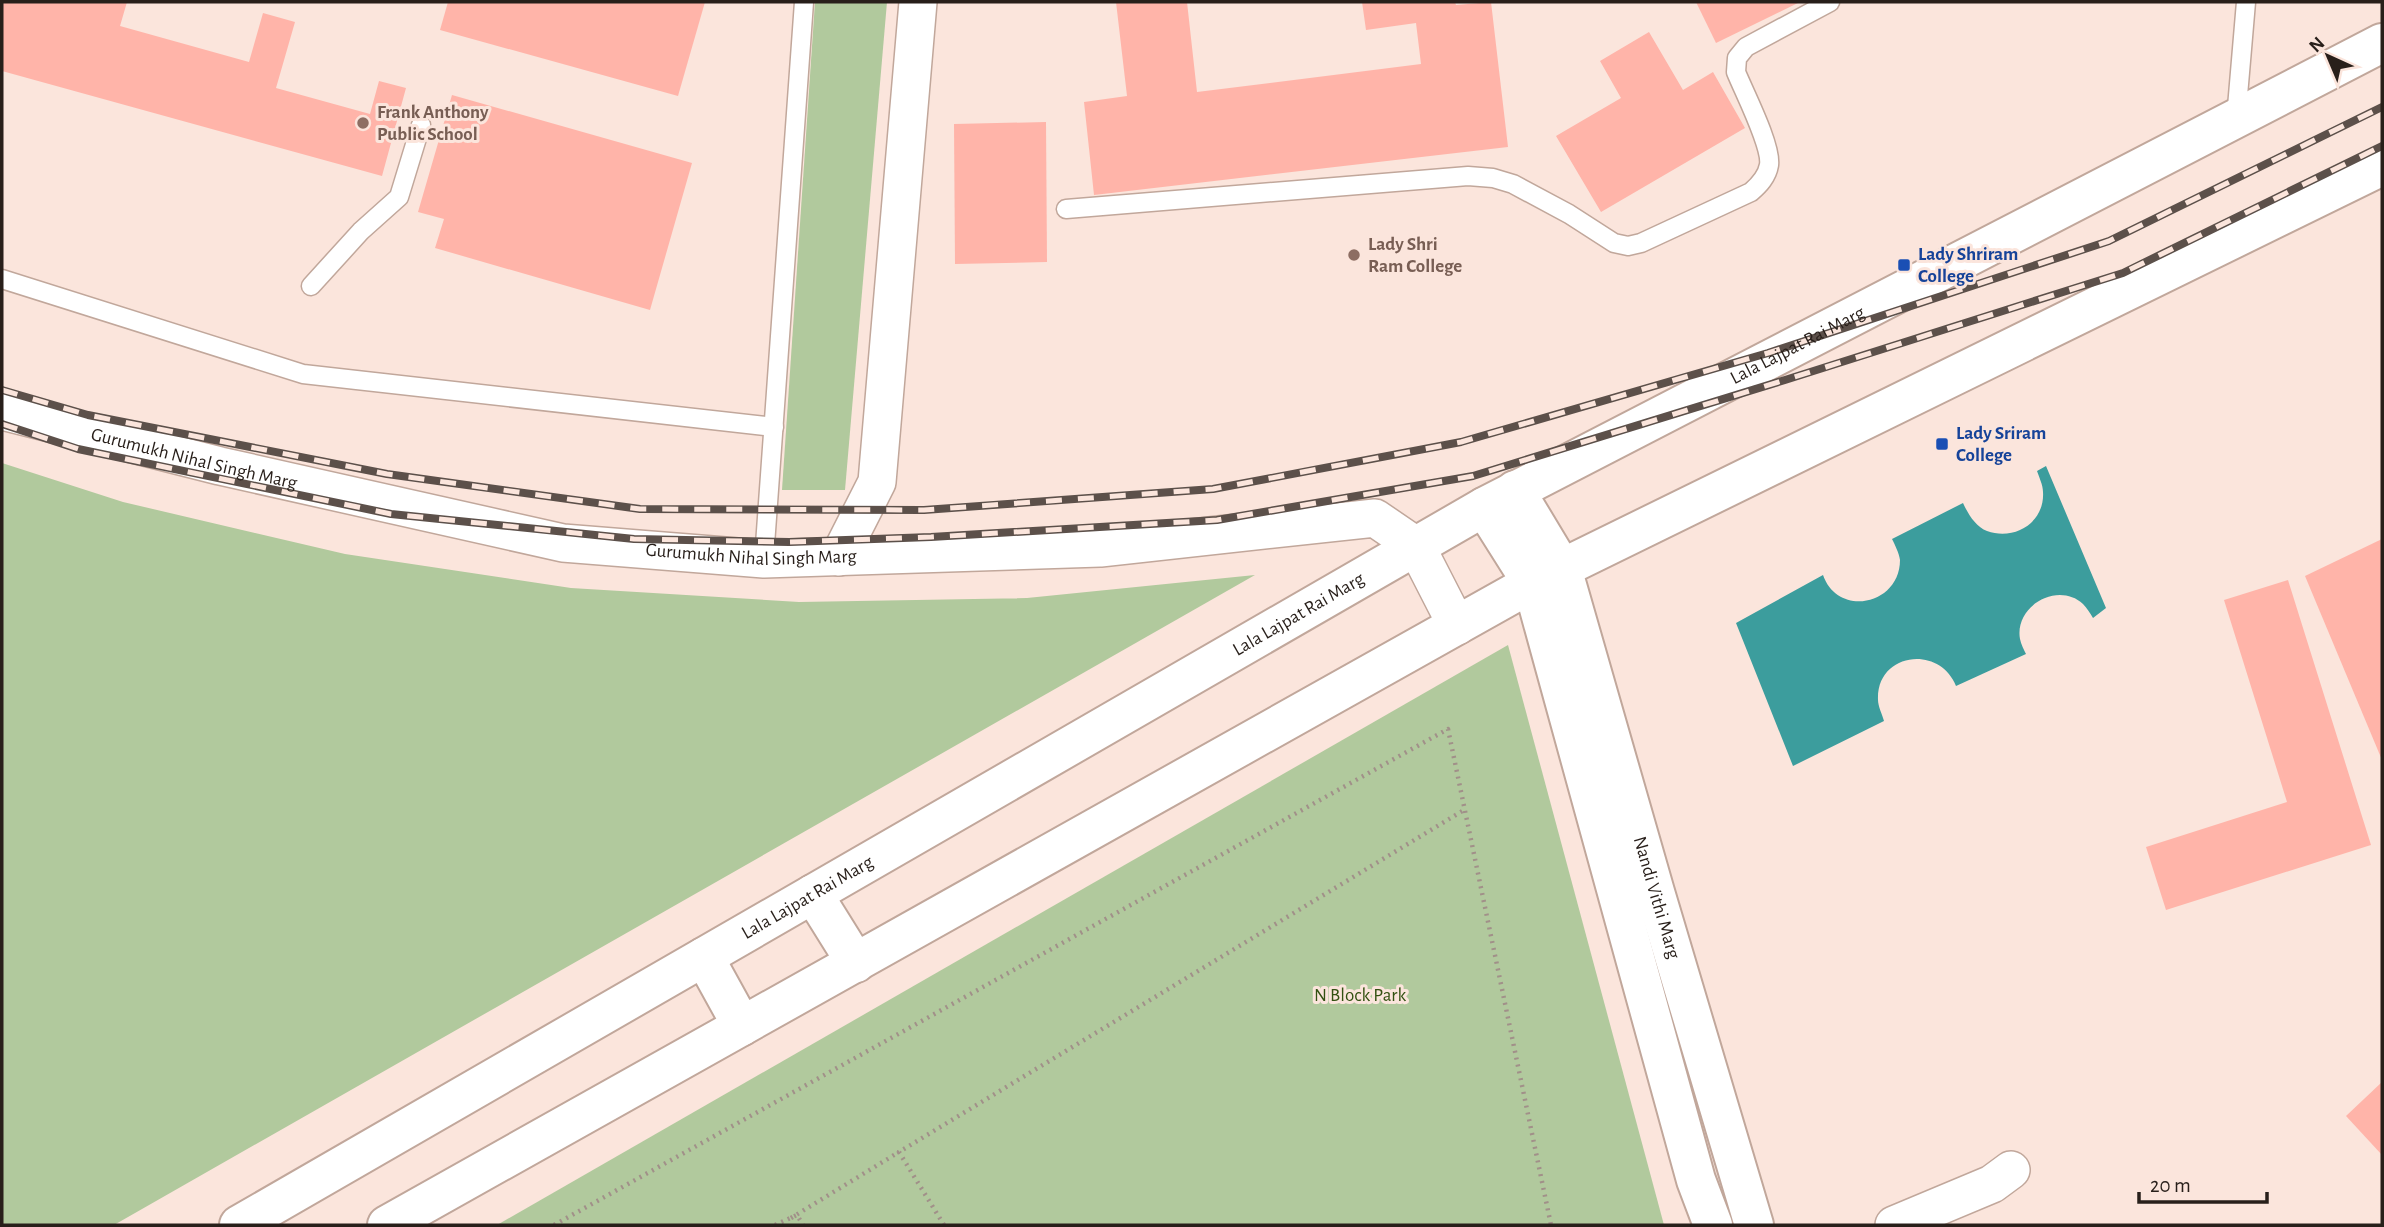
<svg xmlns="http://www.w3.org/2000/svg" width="2384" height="1227" font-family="'Alegreya Sans',sans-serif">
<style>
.green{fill:#b1c99d}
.water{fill:#3c9d9d}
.building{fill:#ffb4a9}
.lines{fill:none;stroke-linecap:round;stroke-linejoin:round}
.lane-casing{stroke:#c1a79b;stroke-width:21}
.street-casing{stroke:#c1a79b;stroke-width:40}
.secondary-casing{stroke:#c1a79b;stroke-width:42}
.path{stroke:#a19089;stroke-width:4.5;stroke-dasharray:2 5;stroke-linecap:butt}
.lane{stroke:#fff;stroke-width:18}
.street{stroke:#fff;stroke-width:37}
.secondary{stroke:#fff;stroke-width:38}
.rail-casing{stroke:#5c504a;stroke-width:8}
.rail{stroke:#fbe5dc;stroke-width:5;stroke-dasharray:16;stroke-linecap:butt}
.education-dot{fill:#8d6e63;stroke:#fbe5dc;stroke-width:2.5}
.transit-dot{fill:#1a4fb4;stroke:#fbe5dc;stroke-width:2.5}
.labels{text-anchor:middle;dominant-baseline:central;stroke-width:6;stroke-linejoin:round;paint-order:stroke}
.education-label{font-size:19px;font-weight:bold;fill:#785e54;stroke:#fbe5dc;text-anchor:start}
.transit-label{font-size:19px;font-weight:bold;fill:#164399;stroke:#fbe5dc;text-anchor:start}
.street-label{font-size:19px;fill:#281f1a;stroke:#fbe5dc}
.park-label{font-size:19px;fill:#335111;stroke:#fbe5dc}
</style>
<rect width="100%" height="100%" fill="#fbe5dc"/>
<!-- green -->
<g class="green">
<path d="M815 2H887L845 490H782Z"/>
<path d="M2 463 123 502 345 554 571 588 799 602 1027 598 1255 575 114 1225H2Z"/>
<path d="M1508 645 1664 1225H497Z"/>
</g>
<!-- water -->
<path class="water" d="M2046 466 2106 608 2093 618C2090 613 2087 608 2083 604 2058 581 2014 606 2020 639 2021 644 2024 650 2026 654L1956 686C1939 644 1876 653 1878 700 1878 706 1882 714 1884 721L1793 766 1736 623 1823 575C1838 618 1900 605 1900 560 1899 553 1895 545 1892 539L1963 503C1968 514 1976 527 1987 531 2015 541 2045 522 2043 492 2043 485 2039 477 2037 471Z"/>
<!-- building -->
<g class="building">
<path d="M2 2H127L120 26 249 62 263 13 295 22 276 88 370 114 379 81 406 88 382 176 2 71Z"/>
<path d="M448 2H705L678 96 440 30Z"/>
<path d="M1116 2H1187L1197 92 1421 64 1416 23 1366 30 1362 2H1455L1456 5 1491 2 1508 147 1094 195 1084 102 1127 96Z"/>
<path d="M1696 2H1800L1716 43Z"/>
<path d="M1649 32 1683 90 1713 72 1745 128 1601 212 1556 136 1621 98 1600 61Z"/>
<path d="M452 95 692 163 650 310 435 248 444 219 418 212Z"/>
<path d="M1046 122 1047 262 955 264 954 124Z"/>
<path d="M2382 539V760L2305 576Z"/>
<path d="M2288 580 2371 845 2166 910 2146 847 2287 802 2224 600Z"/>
<path d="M2382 1082V1155L2346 1116Z"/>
</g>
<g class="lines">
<defs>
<g id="lane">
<path d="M2236 119 2246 2"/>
<path d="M1066 209 1468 176 1493 178 1513 184 1569 214 1614 243 1628 246 1641 243 1751 192C1759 185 1767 177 1769 165 1772 146 1744 92 1736 72L1737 58 1746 47 1830 2"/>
<path d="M2 279 303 374 774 427"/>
<path d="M311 286 361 231 399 197 421 125"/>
<path d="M764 559 804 2"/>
</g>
<g id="street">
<path id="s1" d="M2 411 220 466 563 543 764 559 1100 548 1375 518 1416 546 1457 626"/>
<path d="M839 557 877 482 918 2"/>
<path d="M1894 1225 1992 1184 2011 1170"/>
</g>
<g id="secondary">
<path id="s2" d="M1515 490 1562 568 1655 892 1754 1225"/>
<path d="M1484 507 1532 583 1696 1180 1713 1225"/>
<path d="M813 894 856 963"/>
<path d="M704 957 742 1026"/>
<path id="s3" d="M239 1225 1484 507 2382 43"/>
<path d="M387 1225 1532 583 2382 166"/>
</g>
</defs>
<!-- lane casing -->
<use href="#lane" class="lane-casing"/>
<!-- street casing -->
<use href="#street" class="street-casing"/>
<!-- secondary casing -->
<use href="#secondary" class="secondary-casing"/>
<!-- path -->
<g class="path">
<path d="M791 1218 899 1152"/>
<path d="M554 1225 1448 729 1551 1225"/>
<path d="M775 1225 797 1215 803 1225"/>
<path d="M944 1225 899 1152 1464 810"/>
</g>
<!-- lane -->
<use href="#lane" class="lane"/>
<!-- street -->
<use href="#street" class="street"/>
<!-- secondary -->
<use href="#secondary" class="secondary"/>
<defs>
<g id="rail">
<path d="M2 390 88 415 387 474 640 509 924 510 1213 489 1461 442 1768 353 2109 241 2382 107"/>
<path d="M2 424 78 449 391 514 634 539 789 542 931 537 1217 520 1473 476 1785 380 2123 273 2382 146"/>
</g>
</defs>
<!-- rail casing -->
<use href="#rail" class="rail-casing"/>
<!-- rail -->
<use href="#rail" class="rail"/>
</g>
<!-- markers -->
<g class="education-dot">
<circle cx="363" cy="123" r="7"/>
<circle cx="1354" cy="255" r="7"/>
</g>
<g class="transit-dot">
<rect x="1897" y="258" width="14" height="14" rx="3.5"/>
<rect x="1935" y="437" width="14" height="14" rx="3.5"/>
</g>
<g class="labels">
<!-- education labels -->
<g class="education-label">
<text x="377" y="112">Frank Anthony<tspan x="377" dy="22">Public School</tspan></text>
<text x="1368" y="244">Lady Shri<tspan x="1368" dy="22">Ram College</tspan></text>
</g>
<!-- transit labels -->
<g class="transit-label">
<text x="1918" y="254">Lady Shriram<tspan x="1918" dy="22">College</tspan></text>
<text x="1956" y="433">Lady Sriram<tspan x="1956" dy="22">College</tspan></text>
</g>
<!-- street labels -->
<g class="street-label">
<text stroke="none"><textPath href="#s3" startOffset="1790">Lala Lajpat Rai Marg</textPath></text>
<text stroke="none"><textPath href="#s1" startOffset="198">Gurumukh Nihal Singh Marg</textPath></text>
<text stroke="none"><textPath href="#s1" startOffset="765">Gurumukh Nihal Singh Marg</textPath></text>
<text stroke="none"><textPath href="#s3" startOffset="1223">Lala Lajpat Rai Marg</textPath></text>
<text stroke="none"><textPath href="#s3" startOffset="656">Lala Lajpat Rai Marg</textPath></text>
<text stroke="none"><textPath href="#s2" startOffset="434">Nandi Vithi Marg</textPath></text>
</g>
<!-- park labels -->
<g class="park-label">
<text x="1360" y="995">N Block Park</text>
</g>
</g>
<!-- border -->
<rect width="2384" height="1227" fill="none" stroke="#281f1a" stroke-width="7"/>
<!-- north arrow -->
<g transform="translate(2328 56) rotate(316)" stroke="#fbe5dc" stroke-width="5" paint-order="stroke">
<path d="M0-5L12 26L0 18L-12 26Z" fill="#281f1a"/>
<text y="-10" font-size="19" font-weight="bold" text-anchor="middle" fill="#281f1a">N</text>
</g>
<!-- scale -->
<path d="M2139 1192v10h128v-10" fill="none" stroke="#281f1a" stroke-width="3.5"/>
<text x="2150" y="1192" font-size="21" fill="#281f1a" stroke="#fbe5dc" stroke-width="5" paint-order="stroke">20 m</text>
</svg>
